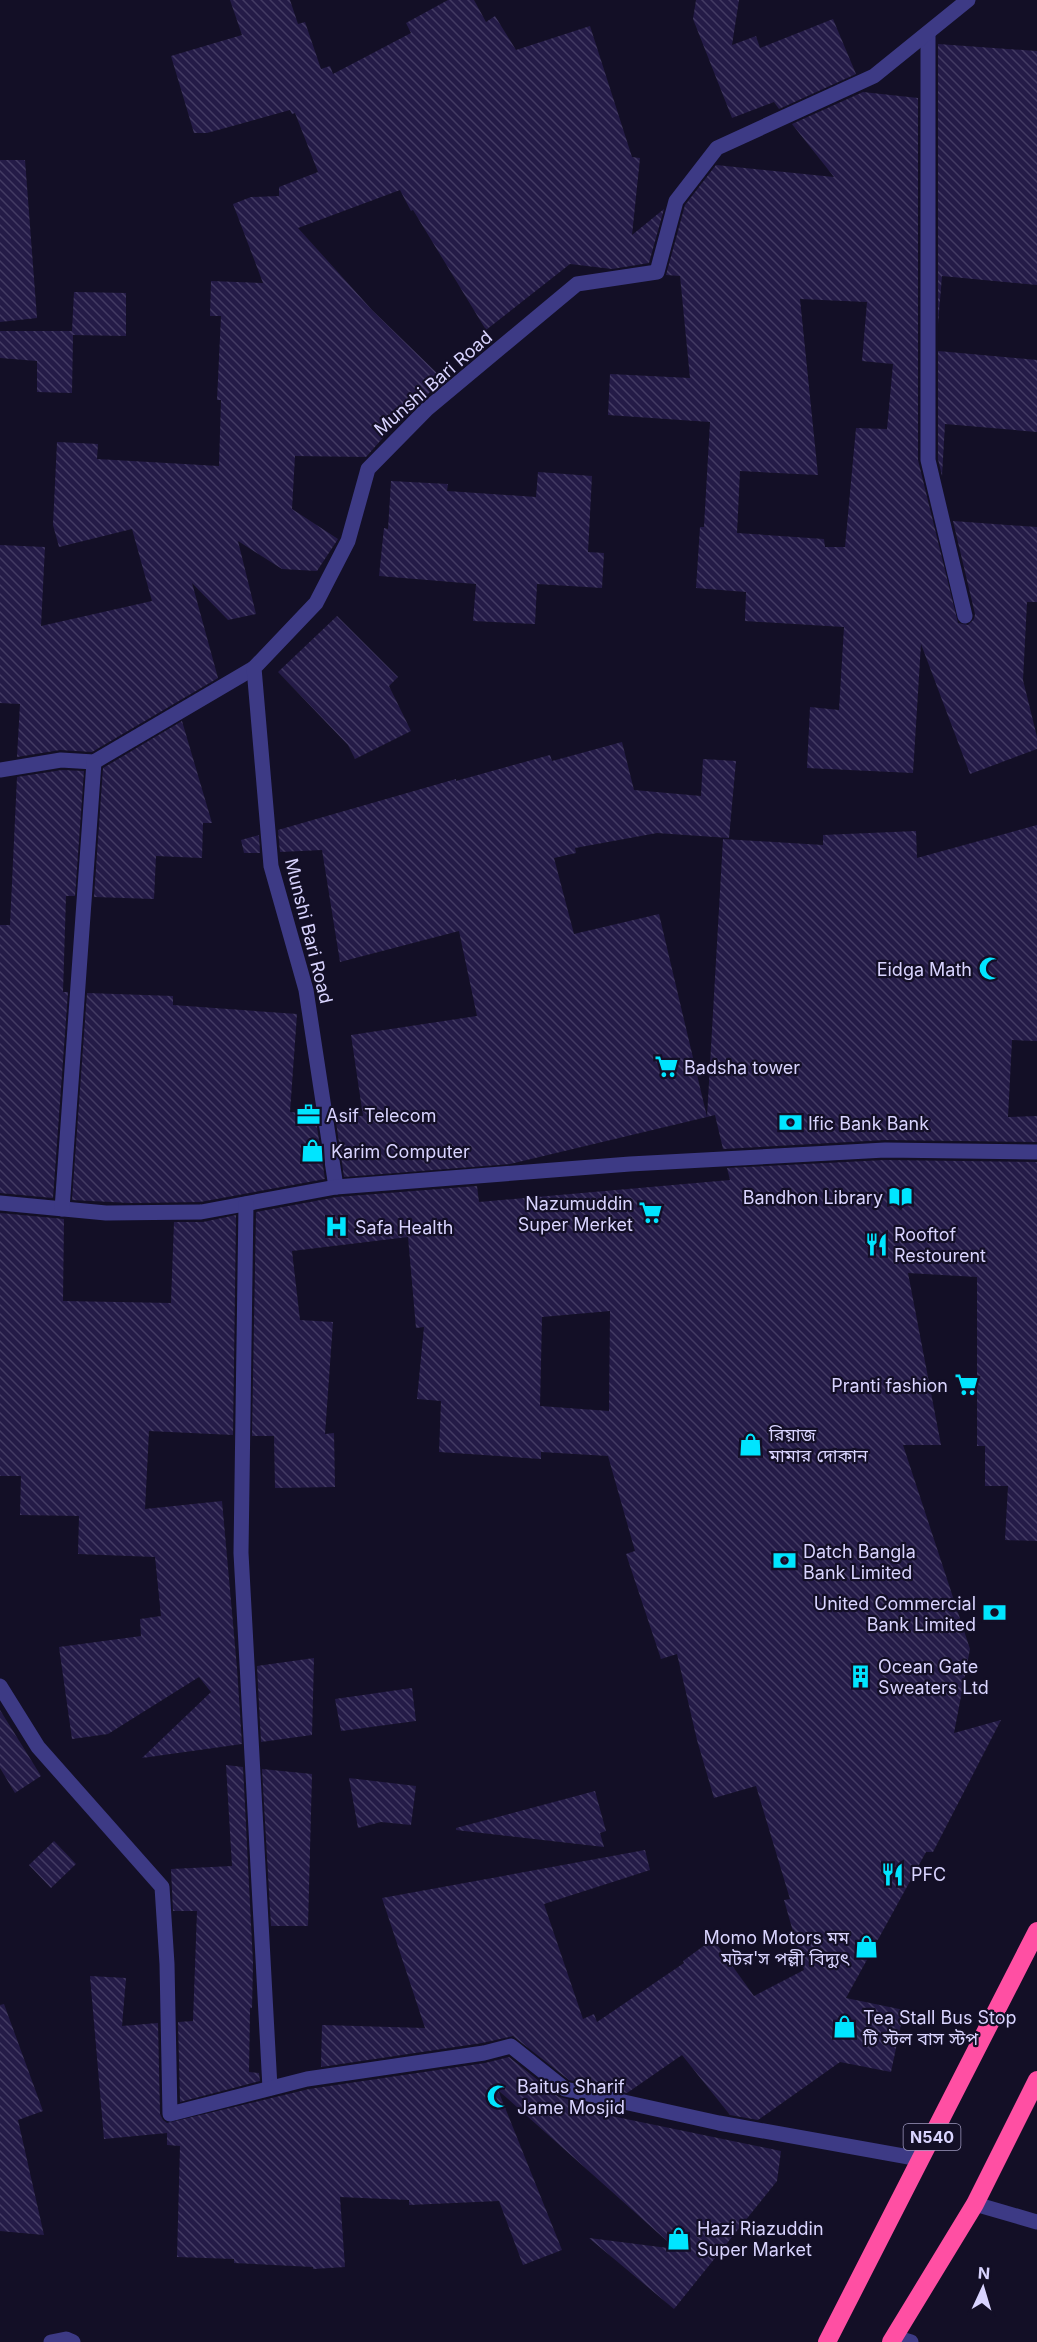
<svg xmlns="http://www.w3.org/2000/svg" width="1037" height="2342" font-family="Inter,'Noto Sans Bengali',sans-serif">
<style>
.building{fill:url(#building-back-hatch);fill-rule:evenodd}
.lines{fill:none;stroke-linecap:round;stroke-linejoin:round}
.minor{stroke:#3d3a85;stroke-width:15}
.highway{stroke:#ff4fa3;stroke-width:18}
.labels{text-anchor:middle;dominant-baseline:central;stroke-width:4.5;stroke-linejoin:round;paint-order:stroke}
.shield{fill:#130f26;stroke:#9e99be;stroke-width:1.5}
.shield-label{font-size:16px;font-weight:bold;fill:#d9d4ff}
.street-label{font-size:18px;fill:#d9d4ff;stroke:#130f26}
.poi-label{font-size:18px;fill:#d9d4ff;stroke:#130f26;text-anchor:start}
</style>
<defs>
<pattern id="building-back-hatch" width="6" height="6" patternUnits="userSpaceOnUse" patternTransform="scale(1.5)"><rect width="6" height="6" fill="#241b47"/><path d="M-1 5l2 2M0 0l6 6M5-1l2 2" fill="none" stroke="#433b63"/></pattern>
</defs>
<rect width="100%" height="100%" fill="#130f26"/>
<!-- building -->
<g class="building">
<path d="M230 0H290L298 24 305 22 321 69 330 66 333 74 411 33 406 23 448 0H474L486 22 495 16 516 50 590 26 632 157 640 158 632 235 664 209 649 263 612 269 570 264 486 330 413 210 411 211 400 190 298 228 372 310 443 379 414 408 411 406 366 457 295 456 292 509 338 539 317 571 282 569 238 541 256 614 228 620 192 583 218 678 92 752 60 750 17 757 20 704 0 703V545L45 547 41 626 152 601 132 529 59 547 53 525 57 442 98 444 97 459 219 466 221 400H217L221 316H210L211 281 263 283 233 204 251 197 279 196V187L318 172 295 113 292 114 290 110 207 133H194L171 56 242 35Z"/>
<path d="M696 0H739L732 45 756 36 760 48 833 19 856 74 779 109 774 102 732 118 693 19Z"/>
<path d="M938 44 1037 51V285L942 276 938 324Z"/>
<path d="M863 92 918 98V460L958 623 968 625 974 619 975 614 953 521 1037 527V602H1027L1023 680 1037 737V749L970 774 921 644 913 773 807 768 810 707 839 710 844 627 745 621 746 592 696 588 700 527H704L710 422 608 415 610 374 690 378 680 276 666 275 685 205 716 165 834 177 792 124ZM800 299 867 302 862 361 893 364 887 429 856 428 845 547H825L824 539 737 533 740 471 818 475Z"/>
<path d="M0 160H25L37 318 0 322Z"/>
<path d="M74 292 126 293V336L73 335 72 393 37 392V361L0 358V331H72Z"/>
<path d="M938 351 1037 360V432L945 424 942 476 938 459Z"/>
<path d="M538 472 592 476 588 552 604 553 602 588 537 584 535 624 473 621 476 584 379 576 384 528 388 529 391 481 448 484 447 491 536 497Z"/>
<path d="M337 616 398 677 389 686 411 731 355 759 348 745 278 672Z"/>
<path d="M182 721 212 823H203L202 858 156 856 154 899 94 897 103 768Z"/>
<path d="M622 742 634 790 701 796 703 759 736 761 729 838 657 833 575 848 576 853 554 858 574 934 659 914 707 1117 510 1164 344 1177 335 1115 363 1116 351 1035 477 1016 459 931 340 962 322 850 280 852 278 830 456 779V781L550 755 552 761Z"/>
<path d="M62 770 84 771 75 896H66L63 992H68L53 1198 0 1193V925H10L17 777Z"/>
<path d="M1037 825V1041L1012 1040 1008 1117 1037 1116V1142L885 1140 723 1149 715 1115 707 1117 723 839 823 845V835L916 831 917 858Z"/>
<path d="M259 835 260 853H244L241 840Z"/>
<path d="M87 993 173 996V1005L297 1014 290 1112 315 1114 325 1179 200 1202 130 1203 72 1200Z"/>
<path d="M885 1160 1037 1162V1541L1005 1540 1008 1486H985V1446H977V1277L908 1273 941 1445H903L970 1649 954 1733 1001 1720 933 1852H926L846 1998 904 2010 891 2072 840 2062 758 2120 730 2115 682 2055 627 2093 569 2080 513 2036 482 2043 321 2067 322 2025 425 2028 382 1898 645 1850 650 1870 544 1904 583 2019 594 2014 597 2022 684 1963 683 1961 713 1939 754 1996 804 1970 784 1900 790 1899 756 1786 714 1798 697 1740 677 1654 661 1659 626 1554 635 1551 608 1456 541 1452V1459L439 1452 441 1401 417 1399 424 1327 416 1328 408 1237 292 1251 300 1320 333 1322 325 1434 334 1433 335 1487 275 1488 274 1436H252L256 1212 337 1197 477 1186 479 1202 730 1180 727 1168ZM610 1311 609 1411 540 1406 542 1317Z"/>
<path d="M0 1213 64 1219 63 1301 171 1303 174 1222H203L236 1215 233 1435 149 1431 145 1509 222 1501 237 1668 242 1744 142 1758 211 1692 199 1677 108 1734 72 1739 59 1647 141 1636 140 1619 161 1616 155 1557 78 1554 79 1516 20 1515 21 1476H0Z"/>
<path d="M314 1658 312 1735 261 1742 257 1666Z"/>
<path d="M412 1688 416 1721 341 1731 335 1699Z"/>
<path d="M0 1710 41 1776 15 1793 0 1768Z"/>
<path d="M226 1765 243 1767 253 1963 252 2008H250L249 2072 259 2073 260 2081 180 2102 178 2022 193 2021 197 1911H173L171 1869 232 1866Z"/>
<path d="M262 1769 312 1774 308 1926H271Z"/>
<path d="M349 1778 416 1786 411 1825 381 1822 358 1828Z"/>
<path d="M595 1791 606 1831 600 1833 604 1847 456 1830V1828Z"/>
<path d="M54 1841 76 1864 51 1888 29 1865Z"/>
<path d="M90 1976 126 1978 122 2026 158 2023 160 2114 163 2120 167 2123 309 2089 485 2063 509 2057 559 2097 605 2108 597 2113 781 2151 777 2181 674 2309 589 2238 676 2249 498 2090 562 2250 523 2265 499 2201 409 2205V2200L340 2197 345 2267 313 2269V2267L234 2263V2259L177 2257 180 2146 167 2145V2133L104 2139Z"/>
<path d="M4 2004 43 2111 18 2120 44 2235 0 2231V2005Z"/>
</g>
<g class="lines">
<!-- minor -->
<g class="minor">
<path d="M928 33V460L965 616"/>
<path d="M0 770 61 760 94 762 254 668"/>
<path d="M336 1187 306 990 271 866 254 668 316 603 348 541 368 469 427 409 577 284 657 272 676 201 717 148 874 76 968 0"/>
<path d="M0 1203 106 1213 201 1212 336 1187 630 1164 885 1150 1037 1152"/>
<path d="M246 1204 241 1553 270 2088"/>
<path d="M62 1209 94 762"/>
<path d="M0 1686 38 1747 162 1887 167 1964 170 2114 307 2079 484 2053 511 2046 565 2089 719 2123 920 2159"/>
<path d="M975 2204 1037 2222"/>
<path d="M894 2337 911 2342"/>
<path d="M51 2342 66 2339 73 2342"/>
</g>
<!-- highway -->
<g class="highway">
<path d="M827 2342 1037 1931"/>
<path d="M891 2342 975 2204 1037 2080"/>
</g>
</g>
<!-- icons -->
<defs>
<symbol id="mosque-bare" viewBox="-9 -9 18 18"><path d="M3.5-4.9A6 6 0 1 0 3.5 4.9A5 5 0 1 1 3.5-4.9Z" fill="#00e5ff" stroke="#130f26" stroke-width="2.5" paint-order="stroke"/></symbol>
<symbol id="supermarket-bare" viewBox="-9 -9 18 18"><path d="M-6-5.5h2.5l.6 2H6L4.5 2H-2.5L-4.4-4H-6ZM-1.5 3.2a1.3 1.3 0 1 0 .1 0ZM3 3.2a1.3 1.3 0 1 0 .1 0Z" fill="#00e5ff" stroke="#130f26" stroke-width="2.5" paint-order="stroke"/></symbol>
<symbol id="office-bare" viewBox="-9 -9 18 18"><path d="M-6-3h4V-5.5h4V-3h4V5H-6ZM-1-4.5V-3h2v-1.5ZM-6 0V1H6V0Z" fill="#00e5ff" stroke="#130f26" stroke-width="2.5" paint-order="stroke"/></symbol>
<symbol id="bank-bare" viewBox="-9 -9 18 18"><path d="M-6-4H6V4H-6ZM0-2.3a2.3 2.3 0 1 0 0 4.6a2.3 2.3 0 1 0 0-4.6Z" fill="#00e5ff" stroke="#130f26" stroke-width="2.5" paint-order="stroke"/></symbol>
<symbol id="shop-bare" viewBox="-9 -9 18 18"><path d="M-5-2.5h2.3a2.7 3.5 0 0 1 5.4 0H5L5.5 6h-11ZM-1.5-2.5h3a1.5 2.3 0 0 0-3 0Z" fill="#00e5ff" stroke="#130f26" stroke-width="2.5" paint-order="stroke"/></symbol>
<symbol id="library-bare" viewBox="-9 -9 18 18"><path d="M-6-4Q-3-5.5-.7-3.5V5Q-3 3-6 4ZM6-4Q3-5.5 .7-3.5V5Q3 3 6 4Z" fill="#00e5ff" stroke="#130f26" stroke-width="2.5" paint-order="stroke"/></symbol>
<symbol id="hospital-bare" viewBox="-9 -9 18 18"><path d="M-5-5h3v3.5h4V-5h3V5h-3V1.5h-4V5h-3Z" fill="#00e5ff" stroke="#130f26" stroke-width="2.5" paint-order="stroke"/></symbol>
<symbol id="restaurant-bare" viewBox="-9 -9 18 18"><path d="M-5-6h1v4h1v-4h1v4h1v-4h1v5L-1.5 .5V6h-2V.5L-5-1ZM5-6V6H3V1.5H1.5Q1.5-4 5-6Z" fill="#00e5ff" stroke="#130f26" stroke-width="2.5" paint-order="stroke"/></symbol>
<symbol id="building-bare" viewBox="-9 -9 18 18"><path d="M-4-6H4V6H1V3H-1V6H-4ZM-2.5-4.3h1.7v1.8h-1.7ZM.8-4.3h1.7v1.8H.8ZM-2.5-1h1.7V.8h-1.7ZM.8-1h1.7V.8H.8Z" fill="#00e5ff" stroke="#130f26" stroke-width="2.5" paint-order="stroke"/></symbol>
</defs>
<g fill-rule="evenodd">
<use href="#mosque-bare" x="974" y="952" width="33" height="33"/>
<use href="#supermarket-bare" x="650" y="1050" width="33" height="33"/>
<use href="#office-bare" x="292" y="1098" width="33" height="33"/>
<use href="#bank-bare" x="774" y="1106" width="33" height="33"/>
<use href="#shop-bare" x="296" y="1134" width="33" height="33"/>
<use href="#library-bare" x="884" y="1180" width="33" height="33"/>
<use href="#supermarket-bare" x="634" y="1196" width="33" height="33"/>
<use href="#hospital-bare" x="320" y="1210" width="33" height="33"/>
<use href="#restaurant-bare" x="860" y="1228" width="33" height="33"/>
<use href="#supermarket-bare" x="950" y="1368" width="33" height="33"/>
<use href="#shop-bare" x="734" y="1428" width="33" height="33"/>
<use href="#bank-bare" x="768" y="1544" width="33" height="33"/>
<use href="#bank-bare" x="978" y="1596" width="33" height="33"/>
<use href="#building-bare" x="844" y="1660" width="33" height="33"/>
<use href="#restaurant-bare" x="876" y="1858" width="33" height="33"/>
<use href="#shop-bare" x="850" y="1930" width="33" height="33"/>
<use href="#shop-bare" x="828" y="2010" width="33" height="33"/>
<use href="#mosque-bare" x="482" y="2080" width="33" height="33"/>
<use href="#shop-bare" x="662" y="2222" width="33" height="33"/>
</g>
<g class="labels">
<!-- shield labels -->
<rect class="shield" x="903.5" y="2124" width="57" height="26" rx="4.5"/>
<g class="shield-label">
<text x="932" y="2137">N540</text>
</g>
<!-- street labels -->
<g class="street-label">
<text transform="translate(433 383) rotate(-41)">Munshi Bari Road</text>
<text transform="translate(309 931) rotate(76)">Munshi Bari Road</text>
</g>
<!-- poi labels -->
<g class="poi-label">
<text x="972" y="969" text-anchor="end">Eidga Math</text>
<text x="684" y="1067">Badsha tower</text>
<text x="326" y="1115">Asif Telecom</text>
<text x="808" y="1123">Ific Bank Bank</text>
<text x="331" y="1151">Karim Computer</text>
<text x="883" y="1197" text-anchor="end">Bandhon Library</text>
<text x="633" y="1203" text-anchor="end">Nazumuddin<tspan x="633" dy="21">Super Merket</tspan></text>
<text x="355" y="1227">Safa Health</text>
<text x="894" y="1234">Rooftof<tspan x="894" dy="21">Restourent</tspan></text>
<text x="948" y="1385" text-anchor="end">Pranti fashion</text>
<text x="769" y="1434">রিয়াজ<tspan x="769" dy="21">মামার দোকান</tspan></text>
<text x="803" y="1551">Datch Bangla<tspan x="803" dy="21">Bank Limited</tspan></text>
<text x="976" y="1603" text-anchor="end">United Commercial<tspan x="976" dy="21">Bank Limited</tspan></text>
<text x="878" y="1666">Ocean Gate<tspan x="878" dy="21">Sweaters Ltd</tspan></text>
<text x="911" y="1874">PFC</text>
<text x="849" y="1937" text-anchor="end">Momo Motors মম<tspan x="849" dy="21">মটর'স পল্লী বিদ্যুৎ</tspan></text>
<text x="863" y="2017">Tea Stall Bus Stop<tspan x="863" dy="21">টি স্টল বাস স্টপ</tspan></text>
<text x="517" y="2086">Baitus Sharif<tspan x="517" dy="21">Jame Mosjid</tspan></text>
<text x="697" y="2228">Hazi Riazuddin<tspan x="697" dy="21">Super Market</tspan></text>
</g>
</g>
<!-- north arrow -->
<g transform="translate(983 2288) rotate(4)" stroke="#130f26" stroke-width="4.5" paint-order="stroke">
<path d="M0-4.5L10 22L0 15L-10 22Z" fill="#d9d4ff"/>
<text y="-9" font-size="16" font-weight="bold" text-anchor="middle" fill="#d9d4ff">N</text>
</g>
</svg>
